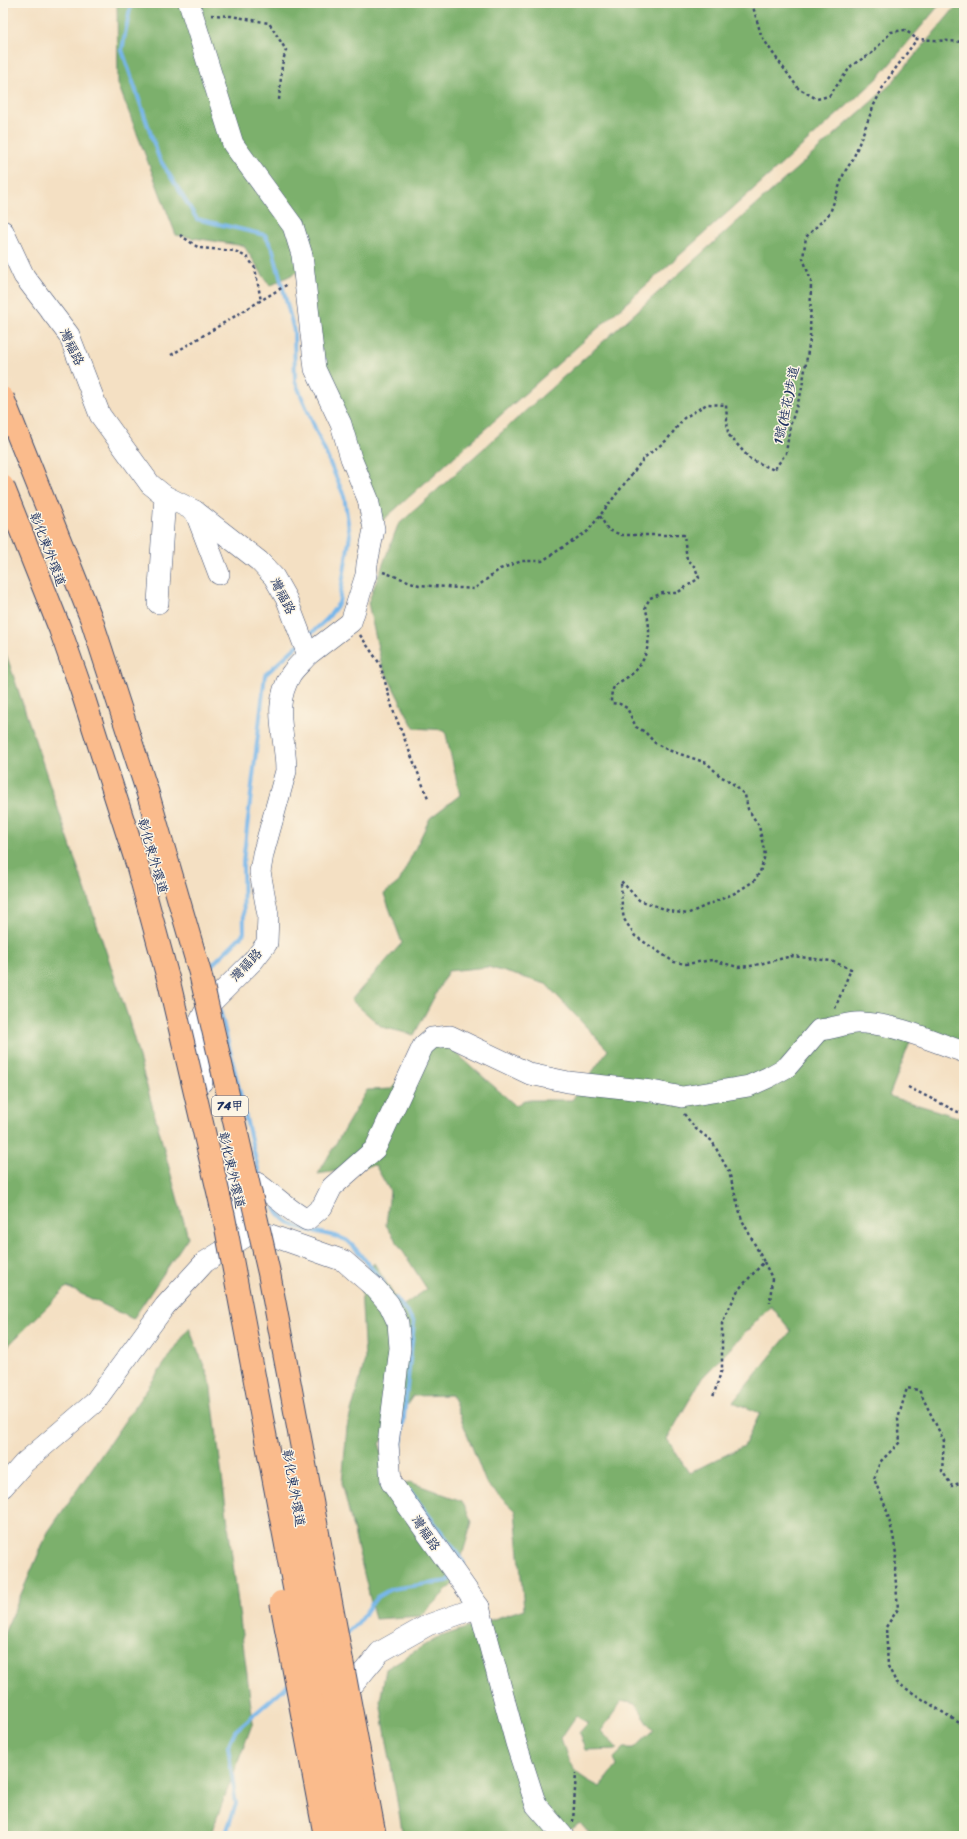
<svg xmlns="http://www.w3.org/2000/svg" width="967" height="1839" font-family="Sriracha,'LXGW WenKai TC',sans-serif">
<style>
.forest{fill:#7bb06c;stroke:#4b7065;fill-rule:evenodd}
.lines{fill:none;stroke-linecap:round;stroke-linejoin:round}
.stream{stroke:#76b6ea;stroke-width:4}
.minor-casing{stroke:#3c4a6d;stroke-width:22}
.path{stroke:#3c4a6d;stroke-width:2.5;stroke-dasharray:3 3;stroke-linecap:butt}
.minor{stroke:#fff;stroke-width:21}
.major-bridge-casing{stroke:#3c4a6d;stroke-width:24;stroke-linecap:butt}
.major-bridge{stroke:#fabb8c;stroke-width:22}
.labels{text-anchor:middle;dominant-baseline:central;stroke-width:3;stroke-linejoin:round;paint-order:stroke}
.shield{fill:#fcf5e5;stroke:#5e6a86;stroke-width:1}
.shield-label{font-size:12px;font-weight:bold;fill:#1b2f5e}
.street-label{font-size:13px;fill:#1b2f5e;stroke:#fcf5e5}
</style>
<rect width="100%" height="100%" fill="#fcf5e5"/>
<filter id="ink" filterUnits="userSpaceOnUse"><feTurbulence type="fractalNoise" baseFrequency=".025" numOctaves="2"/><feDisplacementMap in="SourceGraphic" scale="8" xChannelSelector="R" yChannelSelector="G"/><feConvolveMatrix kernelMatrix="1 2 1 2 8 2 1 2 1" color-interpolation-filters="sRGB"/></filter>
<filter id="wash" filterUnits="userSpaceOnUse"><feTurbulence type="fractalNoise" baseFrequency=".012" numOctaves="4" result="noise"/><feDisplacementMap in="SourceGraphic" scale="16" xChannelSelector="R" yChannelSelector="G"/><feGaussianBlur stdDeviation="0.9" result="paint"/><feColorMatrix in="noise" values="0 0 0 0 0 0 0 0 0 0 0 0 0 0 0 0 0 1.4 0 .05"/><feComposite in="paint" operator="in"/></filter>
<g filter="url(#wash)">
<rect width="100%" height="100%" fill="#f4e0c3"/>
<!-- forest -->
<g class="forest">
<path d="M117 3H941L877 79 372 530 297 272 270 286 244 246 176 235 118 84Z"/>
<path d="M959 3H964V1060L914 1032 889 1096 964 1119V1836H591L580 1823 565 1834V1836H403L380 1701 386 1669 436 1638 524 1609 515 1511 486 1483 452 1395 413 1396 380 1444 385 1488 410 1482 462 1501 472 1522 454 1583 421 1616 375 1619 342 1483 347 1427 365 1360 361 1288 374 1263 401 1307 427 1289 386 1225 390 1191 375 1165 318 1174 367 1090 392 1089 436 1035 516 1106 524 1100H572L608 1050 546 984 488 967 448 971 414 1035 382 1027 351 1000 402 943 384 894 399 882 430 818 460 795 445 730 414 728 382 666 368 603 398 525 890 85ZM771 1306 791 1331 733 1402 760 1413 744 1446 689 1473 667 1439 702 1378ZM622 1701 636 1704 653 1730 634 1748H624L614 1758 617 1766 600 1787C571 1772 571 1769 561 1738L576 1716 588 1723 579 1733 585 1750 618 1749 601 1731Z"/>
<path d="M3 645 128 1017 188 1237 133 1319 67 1287 3 1351Z"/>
<path d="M189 1328 210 1381 253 1722 210 1836H3V1640L5 1631 48 1532Z"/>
</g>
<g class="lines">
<!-- stream -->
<g class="stream">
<path d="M131 3 122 50 159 158 197 219 265 235 273 250 294 331 295 381 344 496 350 535 339 603 327 619 307 637"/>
<path d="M208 972V969L244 933 243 862 265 675 298 645"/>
<path d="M219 1005 260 1177"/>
<path d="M275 1208C291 1235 321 1229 346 1240 353 1243 376 1274 383 1282"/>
<path d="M396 1298 414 1322 399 1463"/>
<path d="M410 1491 460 1556 464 1564 459 1569"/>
<path d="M345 1635 357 1624 377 1597 391 1589 447 1581 450 1578"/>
<path d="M225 1836 236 1804 228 1746 235 1731 289 1684"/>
</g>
</g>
</g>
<g filter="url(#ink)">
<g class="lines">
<defs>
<g id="minor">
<path d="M189 3 233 144 293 226 302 255 315 369 341 424 351 458 368 499 374 529 367 564 366 575 351 622 308 655"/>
<path d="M3 231 24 276 69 335 100 415 150 484 165 496 195 511 259 561 274 577 287 600 308 655C303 661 296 667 291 674 271 707 286 736 286 771L263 854 260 872 268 915 267 943 253 961 213 1001 204 1013 197 1027V1057L202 1082"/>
<path d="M195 511 219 574"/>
<path d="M158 603 165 496"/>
<path d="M223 1169 229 1195 256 1230 344 1261 376 1289 389 1304 398 1323 400 1348 388 1444 391 1482 479 1607 516 1743 536 1805 563 1836"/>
<path d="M242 1186 257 1183C274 1195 288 1210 307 1220L322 1207 332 1187 375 1149 423 1046 432 1038 450 1036 530 1074 568 1082 652 1091 682 1097 749 1086 769 1077 787 1067 819 1030C835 1029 849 1021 864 1023 898 1025 932 1041 964 1052"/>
<path d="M3 1487 24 1463 94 1403 165 1306 205 1262 256 1230"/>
<path d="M345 1704 347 1692 380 1652 428 1625 479 1607"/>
</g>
</defs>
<!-- minor casing -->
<use href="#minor" class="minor-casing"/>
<!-- path -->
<g class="path">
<path d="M752 3 761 35 772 52 798 88 817 99 829 96 852 65 872 53 891 32 905 30 917 39"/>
<path d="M211 15 231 16 269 23 286 50 282 65 279 100"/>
<path d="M180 235 199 248 235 251 248 258 255 268 261 301"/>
<path d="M171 355 288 284"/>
<path d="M600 516 608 530 622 535H684L687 560 695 567 699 578 677 593H663L650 598 645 607C652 628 651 657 633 673 619 685 611 680 611 703L620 704 627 708 636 727 645 732 655 743 668 750 707 763 720 776 731 782 745 795 748 809 759 826 765 855 760 872 754 881 735 893 687 914 670 911 639 900 621 881 622 908 624 919 635 936 674 962 686 964 712 960 738 967 751 966 792 956 831 961 851 969 834 1011"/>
<path d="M383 572 419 585 474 589 500 569 522 561H542L588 531 645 457 667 440 684 418 707 404 726 405 728 434 750 459 774 470 786 453 790 426 801 393 810 339 811 281 803 258 806 237 830 213 844 173 853 159 874 105 885 83 917 39 964 42"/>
<path d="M360 635 380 664 393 710 428 798"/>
<path d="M908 1087 964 1115"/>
<path d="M684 1114 696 1129 712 1141 729 1172 742 1220 764 1262 738 1290 722 1323V1369L713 1397"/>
<path d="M764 1262 772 1278 770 1303"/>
<path d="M964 1481 952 1486 942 1471 944 1441 919 1390 907 1388 898 1419 900 1442 880 1462 874 1479 886 1508 893 1535 896 1554 895 1572 898 1609 886 1627 888 1666 896 1682 964 1726"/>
<path d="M573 1822 576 1773"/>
</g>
<!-- minor -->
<use href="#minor" class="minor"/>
<defs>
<g id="major-bridge">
<path d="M3 398 91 618 148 794 200 973 269 1273 375 1836"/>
<path d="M3 486 60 629 81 689 137 864 169 982 224 1217 341 1836"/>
<path d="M289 1464 359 1836"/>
<path d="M281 1602 325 1836"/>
</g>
</defs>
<!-- major-bridge casing -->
<use href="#major-bridge" class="major-bridge-casing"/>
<!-- major-bridge -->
<use href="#major-bridge" class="major-bridge"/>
</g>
</g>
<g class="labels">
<!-- shield labels -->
<rect class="shield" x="212" y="1096" width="36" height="20" rx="3"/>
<g class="shield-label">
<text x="230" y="1106">74甲</text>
</g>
<!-- street labels -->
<g class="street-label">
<text transform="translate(72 347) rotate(64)">灣福路</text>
<text transform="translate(786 405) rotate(-78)">1號(桂花)步道</text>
<text transform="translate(48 549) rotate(69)">彰化東外環道</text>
<text transform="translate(283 596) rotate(63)">灣福路</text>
<text transform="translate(153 856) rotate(74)">彰化東外環道</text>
<text transform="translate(246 965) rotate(-47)">灣福路</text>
<text transform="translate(232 1170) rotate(77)">彰化東外環道</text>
<text transform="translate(294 1488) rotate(80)">彰化東外環道</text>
<text transform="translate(426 1533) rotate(56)">灣福路</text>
</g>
</g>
<!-- margin -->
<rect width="967" height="1839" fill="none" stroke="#fcf5e5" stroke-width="16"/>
</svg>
